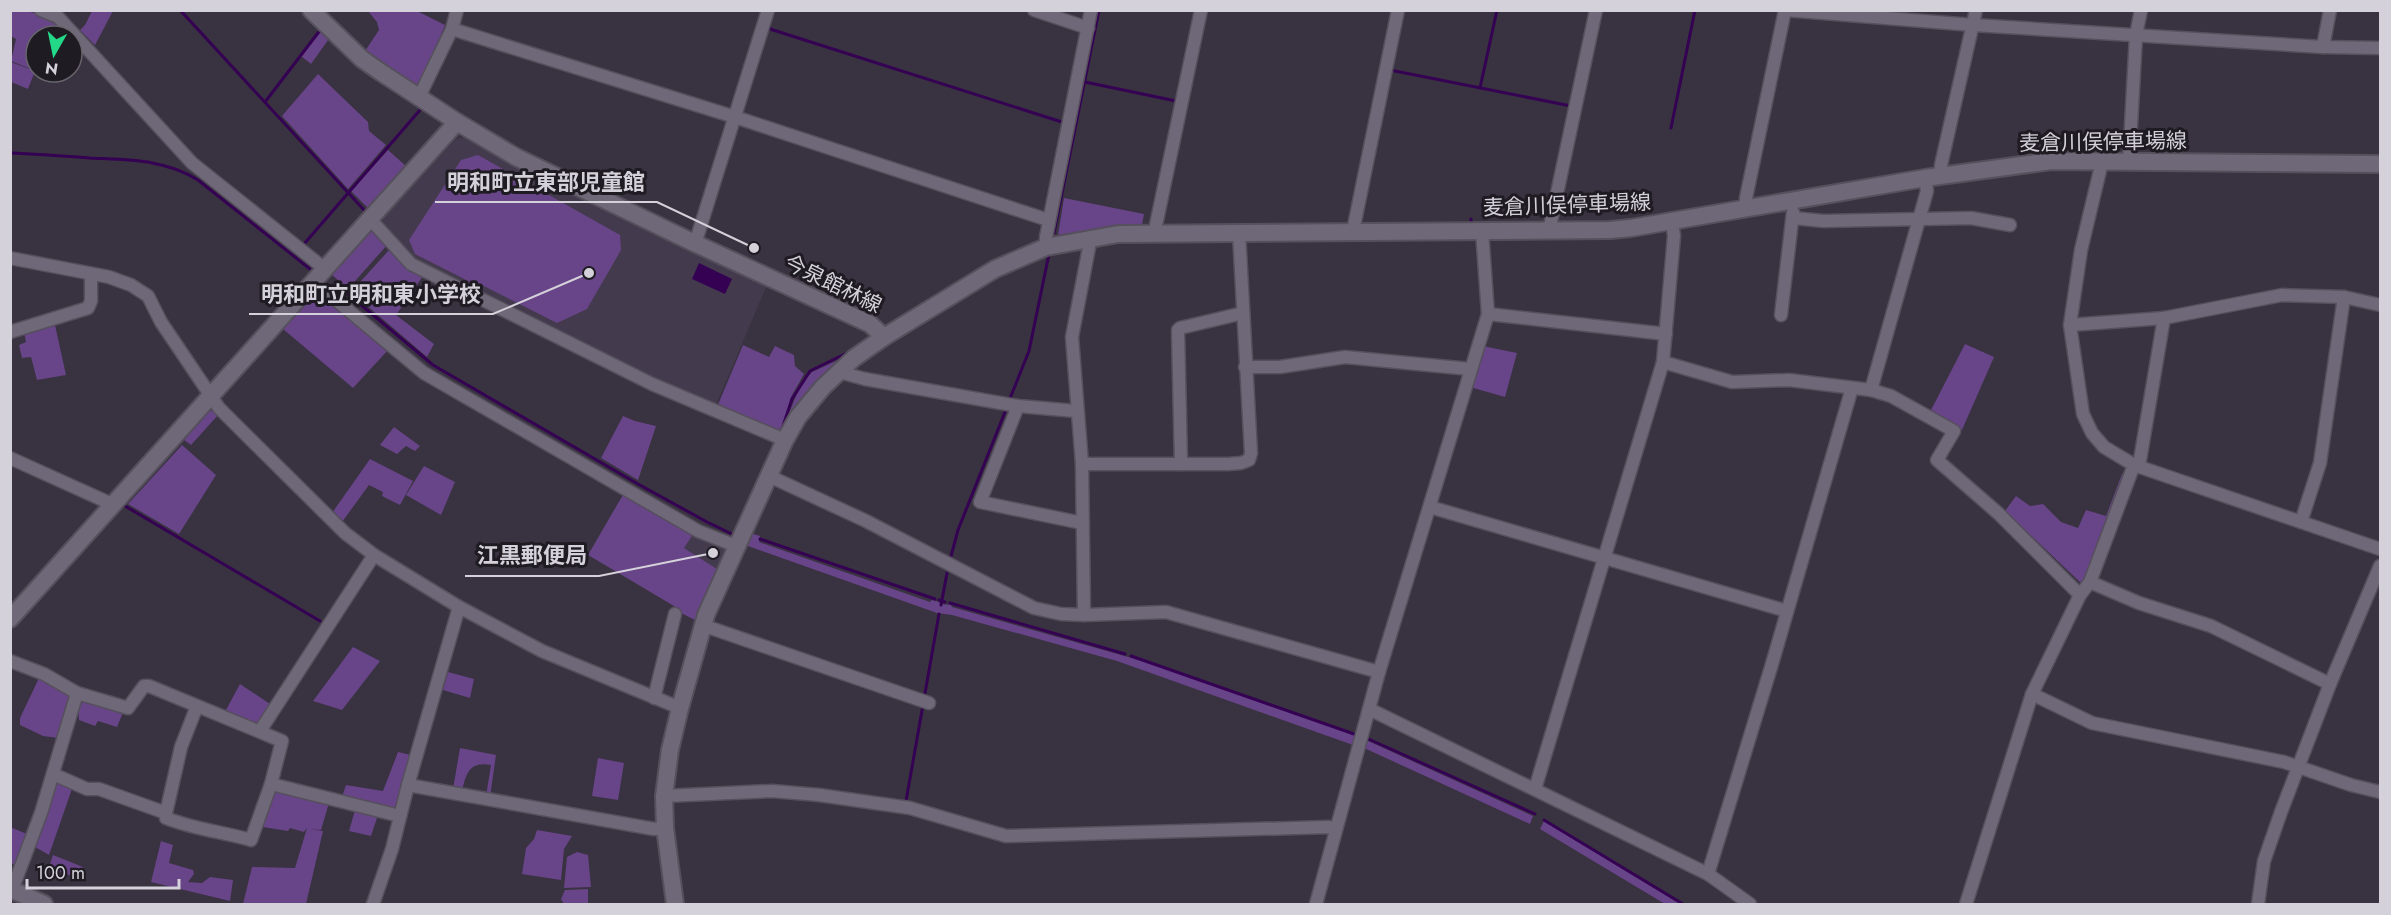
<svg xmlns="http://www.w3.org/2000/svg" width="2391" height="915" font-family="Jost,'Noto Sans JP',sans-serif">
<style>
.built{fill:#443a4e}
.green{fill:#684488}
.water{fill:#350253}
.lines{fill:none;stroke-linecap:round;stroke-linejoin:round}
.stream{stroke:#350253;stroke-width:3}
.street-casing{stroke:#56505c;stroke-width:15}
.secondary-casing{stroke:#56505c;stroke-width:20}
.street{stroke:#6f6878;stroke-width:12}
.secondary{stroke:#6f6878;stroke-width:16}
.labels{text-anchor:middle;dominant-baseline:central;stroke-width:6;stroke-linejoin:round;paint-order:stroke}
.street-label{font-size:21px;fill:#d5d1da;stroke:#1e1b22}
.leader{fill:none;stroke:#d5d1da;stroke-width:2}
.callout-dot{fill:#d5d1da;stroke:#1e1b22;stroke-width:2}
.callout-label{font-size:22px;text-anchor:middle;font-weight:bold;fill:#d5d1da;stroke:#1e1b22;stroke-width:6;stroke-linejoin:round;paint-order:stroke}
</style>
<rect width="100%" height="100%" fill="#393240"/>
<!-- built -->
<g class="built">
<path d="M468 136 510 163 643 228 767 285 716 405 655 380 415 260 383 224V218L456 139Z"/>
<path d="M694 533 728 547 717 569 684 548Z"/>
</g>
<!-- green -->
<g class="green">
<path d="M13 11C30 11 45 13 58 24L52 36H36V71L11 61 16 39 11 36 10 17Z"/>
<path d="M92 11H113L95 45 80 30 85 25Z"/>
<path d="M368 11H417L445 25 420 86 416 87 387 69 365 51 379 30 377 22Z"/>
<path d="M323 29 331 36 311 64 301 56Z"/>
<path d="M11 62 35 71 28 89 11 82Z"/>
<path d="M318 74 368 122 369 131 386 145 348 189 282 116Z"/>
<path d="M388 150 407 167 369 209 351 191Z"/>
<path d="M478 155 620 235 621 250 587 309 557 323 476 282 474 284 415 254 409 240 461 160Z"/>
<path d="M1064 198 1144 214 1142 225 1111 227 1058 235Z"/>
<path d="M373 228 388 244 348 289 331 274Z"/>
<path d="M390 249 423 276 396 315 434 344 427 357 351 292Z"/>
<path d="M318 290 389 349 353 388 283 329Z"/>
<path d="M55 325 66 375 37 380 31 357 22 358 19 345 26 342 24 332Z"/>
<path d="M1965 344 1994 357 1962 430 1930 412Z"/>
<path d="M743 345 769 357 775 346 794 355 795 366 804 374 791 397 782 430 801 384 812 372 849 355 781 433 717 407Z"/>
<path d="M1483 346 1517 353 1505 397 1470 387Z"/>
<path d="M209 411H217L219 414 191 445 184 440Z"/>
<path d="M623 416 635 421 656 426 638 480 601 458Z"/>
<path d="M394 427 420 446 415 451 406 446 397 454 380 445Z"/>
<path d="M182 445 216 475 179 534 128 504Z"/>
<path d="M370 459 413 481 400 505 382 496 383 492 369 485 342 522 332 513Z"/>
<path d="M424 466 455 482 441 515 406 495Z"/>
<path d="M2122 474 2127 476 2082 584 2005 511 2016 496 2030 506 2043 504 2061 522 2078 528 2086 510 2106 516Z"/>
<path d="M624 493 694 533 684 548 717 569 695 620 673 609 674 606 588 555Z"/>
<path d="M750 533 760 536 759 542 930 602 932 600 939 602 940 604 951 605 952 607 1167 668 1356 736 1353 745 1117 661 952 615 937 613 745 545Z"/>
<path d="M353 647 380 661 342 710 313 701Z"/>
<path d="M448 672 474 679 470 698 443 690Z"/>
<path d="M39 678 71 695 58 738 43 736 20 725V718Z"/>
<path d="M240 684 270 704 264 718 256 724 226 710Z"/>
<path d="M84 700 124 710 117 727 98 721 95 726 79 720 78 708Z"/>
<path d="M1366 740 1533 816 1530 824 1364 748Z"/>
<path d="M460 748 496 755 490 797 486 796 491 765C470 761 466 773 462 791L453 789Z"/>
<path d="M398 752 411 755 396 810 342 797 346 785 383 791Z"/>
<path d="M598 758 624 763 618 800 592 796Z"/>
<path d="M56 780 73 786 49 855 35 847Z"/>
<path d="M277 790 329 803 321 830 310 829 323 831 306 904H243L252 867 295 868 307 828 304 832 290 828 288 831 263 827 272 794Z"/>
<path d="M355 810 378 815 371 836 349 831Z"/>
<path d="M1544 821 1680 904H1665L1540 829Z"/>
<path d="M10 827 27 834 15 865 11 863Z"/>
<path d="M537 830 572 836 564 849 561 880 522 874 526 848 534 839Z"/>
<path d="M161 841 173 845 169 863 193 870 194 874 188 882 202 883 210 877 233 880 230 901 151 882Z"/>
<path d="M577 852 588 855 591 887 564 888 567 857Z"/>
<path d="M53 855 83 867 79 879 49 867Z"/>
<path d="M588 889V904H564L561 899 565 890Z"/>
</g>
<!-- water -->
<path class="water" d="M699 263 732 279 725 294 692 279Z"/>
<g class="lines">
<!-- stream -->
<g class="stream">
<path d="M180 10 365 211"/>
<path d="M769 25 770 29 1065 123"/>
<path d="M1390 70 1571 106"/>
<path d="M1085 82 1176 101"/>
<path d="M1480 88 1497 10"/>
<path d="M265 102 321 29"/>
<path d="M1671 128 1695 10"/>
<path d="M10 153C37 154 64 156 90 158 128 160 165 159 198 180L310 269"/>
<path d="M1471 219V222"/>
<path d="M1054 233 1099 10"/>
<path d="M304 244 420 110"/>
<path d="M336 284 433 365 638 484 707 522 732 534"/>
<path d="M1009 401 1029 351 1049 254"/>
<path d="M782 429 792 399 810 371 849 352"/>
<path d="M125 506 320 621"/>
<path d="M760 539 935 599"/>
<path d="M950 560 958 530 1007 407"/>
<path d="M939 600 945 602"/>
<path d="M950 603 1125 654"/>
<path d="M941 605 948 568"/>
<path d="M1131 656 1357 735"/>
<path d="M924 699 939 614"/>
<path d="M1364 737 1535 814"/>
<path d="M906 801 923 705"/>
<path d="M1544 820 1683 904"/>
</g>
<defs>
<g id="street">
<path d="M41 10 58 17 192 163 325 269"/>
<path d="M1034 10 1088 28"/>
<path d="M1785 10 1973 25 2323 47 2380 48"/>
<path d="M452 29 735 117 1042 218 1049 219"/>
<path d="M2323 47 2330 10"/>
<path d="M419 97 452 29 457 10"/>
<path d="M2102 162 2081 250 2070 325 2083 414 2092 433 2104 447 2134 465 2380 549"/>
<path d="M2129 162 2136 35 2141 10"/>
<path d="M1941 176V165L1976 10"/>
<path d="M1746 209V198L1785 10"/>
<path d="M1794 218 1823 221 1971 218 2010 225"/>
<path d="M370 219 411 264 652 384 785 440"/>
<path d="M1353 231 1398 10"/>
<path d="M1549 231 1596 10"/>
<path d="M1157 233 1156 225 1201 10"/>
<path d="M695 244 768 10"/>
<path d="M1046 247V237L1091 10"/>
<path d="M10 258 109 277 131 285 148 296 161 322 219 408 345 533 374 555 459 607 542 651 680 708"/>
<path d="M313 281 424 373 698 531 736 546"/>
<path d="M1488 314 1666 334"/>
<path d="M1781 315 1793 212"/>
<path d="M2070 325 2164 318 2282 295 2344 297 2380 305"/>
<path d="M10 332 88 308 91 301V274"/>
<path d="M1663 362 1732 382 1789 380 1871 390 1927 191 1925 178"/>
<path d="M1245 367H1280L1345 357 1470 369"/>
<path d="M839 372 865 379 1018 406 1076 411"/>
<path d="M1871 390 1891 396 1954 431 1937 460 1999 514 2080 595"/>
<path d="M1018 406 980 502 1082 523"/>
<path d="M10 458 114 505"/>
<path d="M1082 464H1228L1241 463 1249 460 1251 453 1239 233"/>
<path d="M1181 464 1178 330 1180 328 1243 313"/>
<path d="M2139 466 2164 318"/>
<path d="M769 476 866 521 1034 608 1061 614 1084 615 1166 612 1379 672"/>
<path d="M1430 507 1787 611"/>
<path d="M2301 522 2320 463 2344 297"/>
<path d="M2090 582 2139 603 2211 626 2330 684"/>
<path d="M1084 615 1082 464 1072 337 1091 237"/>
<path d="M702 625 929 703"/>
<path d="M10 661 44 674 77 693 128 708 144 686H149L282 741 271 784 400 816"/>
<path d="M2032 694 2092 723 2284 762 2351 785 2380 792"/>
<path d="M654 698 675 614"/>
<path d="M1369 709 1708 874 1750 904"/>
<path d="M260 731 374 555"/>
<path d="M53 774 87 789H99L166 813 181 747 197 706"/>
<path d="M408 785 654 829 665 828"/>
<path d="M1535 789 1663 362 1674 236 1672 222"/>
<path d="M664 796 772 791 819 795 910 808 1006 836 1329 827 1336 829"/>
<path d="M166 813V818C193 829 223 832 251 840L271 784"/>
<path d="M1708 874 1772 664 1852 388"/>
<path d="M12 890 41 813 77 693"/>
<path d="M373 904 392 849 408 785 459 607"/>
<path d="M1316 904 1379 672 1488 314 1482 231"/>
<path d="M1966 904 2032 694 2080 595 2090 582 2134 465"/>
<path d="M2258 904 2264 861 2281 812 2330 684 2380 566"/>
</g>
<g id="secondary">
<path d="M311 10 362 59 382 73 457 122 516 157 692 242 870 324 884 337"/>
<path d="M10 619 457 122"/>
<path d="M10 889 44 904"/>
<path d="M675 904 665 828 664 796 670 750 680 708 706 615 785 440 798 417 823 387 854 358 884 337 995 269 1046 247 1118 234 1610 230 1631 228 1925 178 2051 161 2380 164"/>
</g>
</defs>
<!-- street casing -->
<use href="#street" class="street-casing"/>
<!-- secondary casing -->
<use href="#secondary" class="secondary-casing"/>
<!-- street -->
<use href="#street" class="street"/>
<!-- secondary -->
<use href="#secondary" class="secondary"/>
</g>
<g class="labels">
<!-- street labels -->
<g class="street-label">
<text transform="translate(2103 142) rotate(-1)">麦倉川俣停車場線</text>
<text transform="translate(1567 205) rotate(-2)">麦倉川俣停車場線</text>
<text transform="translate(833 284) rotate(26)">今泉館林線</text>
</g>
</g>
<!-- callouts -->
<path class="leader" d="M754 248L657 202H435M589 273L493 314H249M713 553L599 576H465"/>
<g class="callout-dot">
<circle cx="754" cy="248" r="6"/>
<circle cx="589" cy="273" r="6"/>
<circle cx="713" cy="553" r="6"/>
</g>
<g class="callout-label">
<text x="546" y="190">明和町立東部児童館</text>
<text x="371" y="302">明和町立明和東小学校</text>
<text x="532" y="563">江黒郵便局</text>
</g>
<!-- border -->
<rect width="2391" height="915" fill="none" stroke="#d5d1da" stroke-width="24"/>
<!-- north arrow -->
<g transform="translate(54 54) rotate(189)"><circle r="28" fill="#1e1b22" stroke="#67646c" stroke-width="1.5"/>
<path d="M0-4.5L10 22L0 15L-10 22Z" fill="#23d887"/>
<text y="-9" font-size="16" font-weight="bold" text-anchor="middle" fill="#d5d1da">N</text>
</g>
<!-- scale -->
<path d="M27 879v9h152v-9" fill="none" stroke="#d5d1da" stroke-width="3"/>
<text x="36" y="879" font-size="18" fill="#d5d1da" stroke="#1e1b22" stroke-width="4.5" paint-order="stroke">100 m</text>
</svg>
